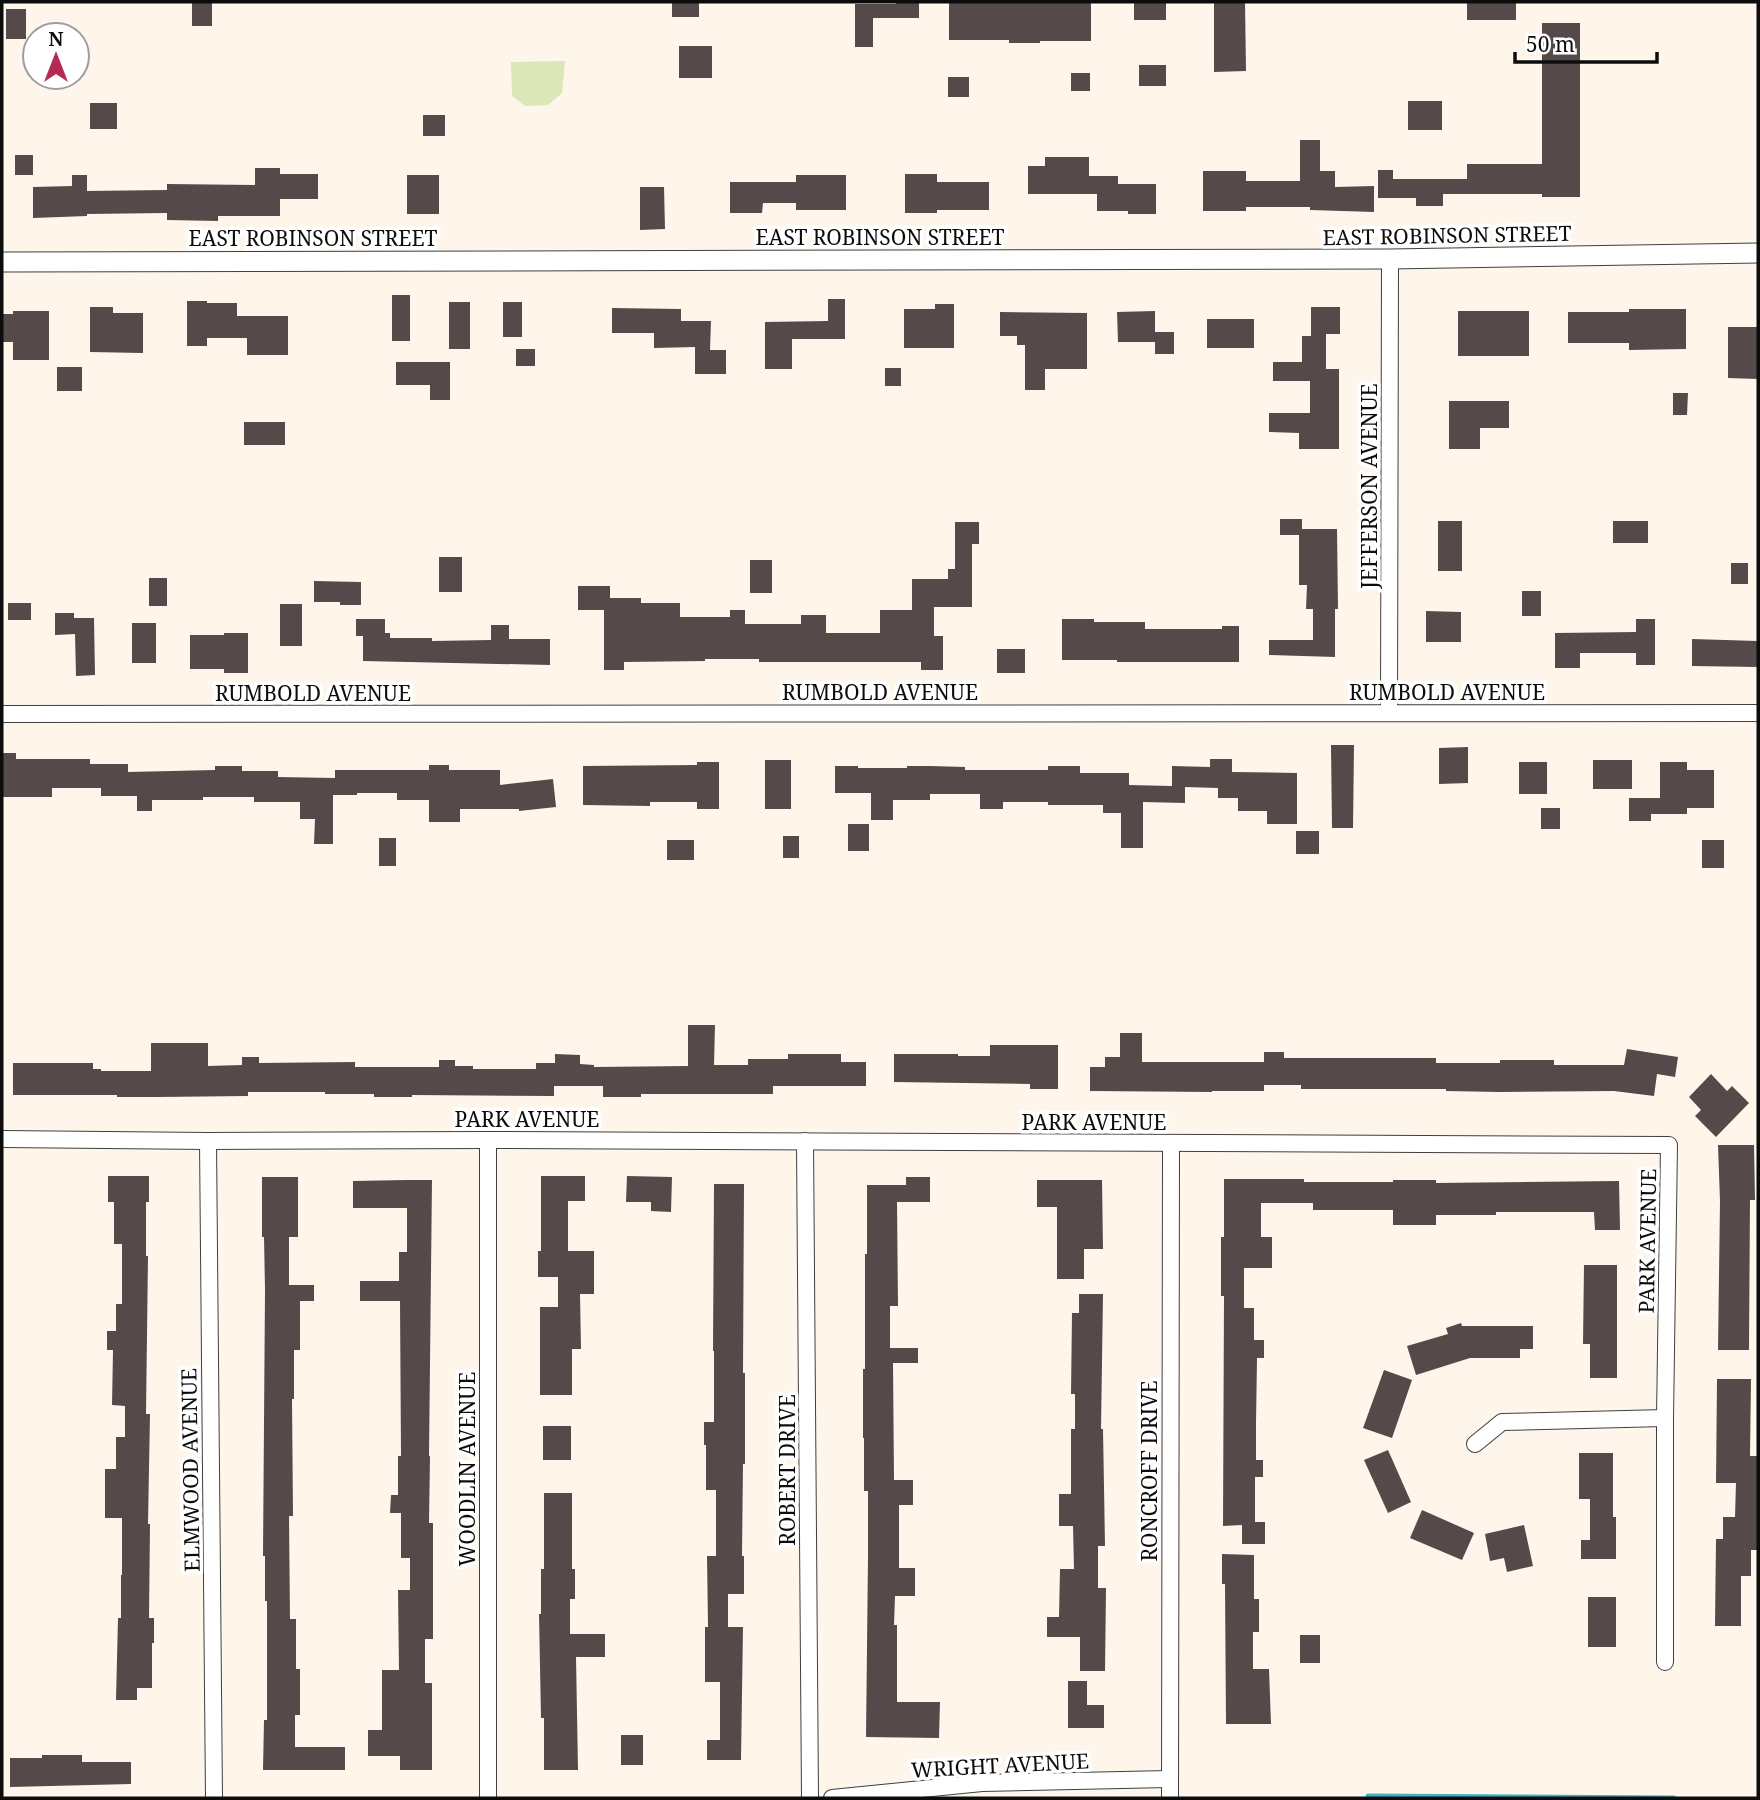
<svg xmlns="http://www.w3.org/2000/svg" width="1760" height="1800" font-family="'Noto Serif',serif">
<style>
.green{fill:#dce7b7}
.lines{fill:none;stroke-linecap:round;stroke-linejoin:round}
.stream{stroke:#3cb3c7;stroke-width:5}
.building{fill:#544a49}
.minor-casing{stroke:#3f3f3f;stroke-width:18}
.tertiary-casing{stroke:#3f3f3f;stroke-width:21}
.minor{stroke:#fff;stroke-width:16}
.tertiary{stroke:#fff;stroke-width:19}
.labels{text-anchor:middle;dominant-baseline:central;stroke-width:7;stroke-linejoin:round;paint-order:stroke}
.street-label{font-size:21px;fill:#0c0c0c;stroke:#fff}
</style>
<rect width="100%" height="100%" fill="#fef6eb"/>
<!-- green -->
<path class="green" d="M565 61 562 93 548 105 525 106 512 96 511 62Z"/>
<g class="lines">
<!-- stream -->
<path class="stream" d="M1368 1796 1674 1798"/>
</g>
<!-- building -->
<g class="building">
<rect x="192" y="2" width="20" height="24"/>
<rect x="672" y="2" width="27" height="15"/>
<path d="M896 2H919V18H873V47H855V4H896Z"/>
<path d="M949 2H1091V41H1040V43H1009V40H949Z"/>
<rect x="1134" y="2" width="32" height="18"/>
<path d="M1214 2H1245L1246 71 1214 72Z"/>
<rect x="1467" y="2" width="49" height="18"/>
<rect x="6" y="9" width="20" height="30"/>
<path d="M1542 23H1580V197H1542V194H1443V206H1416V198H1378V170H1393V179H1467V164H1542Z"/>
<rect x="679" y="46" width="33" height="32"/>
<rect x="1139" y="65" width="27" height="21"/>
<rect x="1071" y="73" width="19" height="18"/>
<rect x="948" y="77" width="21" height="20"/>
<rect x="1408" y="101" width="34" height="29"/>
<rect x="90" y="103" width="27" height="26"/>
<rect x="423" y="115" width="22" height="21"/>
<path d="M1300 140H1320V171H1335V187L1374 186V212L1310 210V207H1246V211H1203V171H1246V181H1300Z"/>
<rect x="15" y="155" width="18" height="20"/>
<path d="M1045 157H1089V176H1118V184H1156V214H1128V211H1097V194H1028V166H1045Z"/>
<path d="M255 168H280V174H318V199H280V216H218V221L167 220V213L87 214V216L33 218V187L72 186V175H87V191L167 190V184L255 185Z"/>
<path d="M905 174H937V182H989V210H937V213H905Z"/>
<rect x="407" y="175" width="32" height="39"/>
<path d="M796 175H846V210H796V203H763L762 213H730V182H796Z"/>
<path d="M640 187H664L665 229 640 230Z"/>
<rect x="392" y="295" width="18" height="46"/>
<path d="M828 299H845V339H792V369H765V322L828 321Z"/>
<path d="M187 301H207V303H237V316H288V355H247V338H207V346H187Z"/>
<rect x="449" y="302" width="21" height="47"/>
<rect x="503" y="302" width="19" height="35"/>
<path d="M935 304H954V348H904V309H935Z"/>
<path d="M90 307H113V313H143V353L90 352Z"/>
<path d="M1311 307H1340V334H1326V369H1339V449H1299V433L1269 432V413H1310V381H1273V362H1302V336H1311Z"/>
<path d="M612 308 681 309V321H711L710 350H726V374H695V347L654 348V333H612Z"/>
<path d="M1629 309H1686V349L1629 350V343H1568V312H1629Z"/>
<path d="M13 311H49V360H13V342H2V314H13Z"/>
<path d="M1155 311V332H1174V354H1155V342H1118L1117 312Z"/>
<rect x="1458" y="311" width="71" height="45"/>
<path d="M1000 312 1087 313V369H1045V390H1025V345H1017V336H1000Z"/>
<rect x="1207" y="319" width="47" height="29"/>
<path d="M1728 327H1758V379L1728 378Z"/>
<rect x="516" y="349" width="19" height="17"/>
<path d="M396 362H450V400H430V385H396Z"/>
<rect x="57" y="367" width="25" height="24"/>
<rect x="885" y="368" width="16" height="18"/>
<path d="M1673 393H1688L1687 415H1673Z"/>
<path d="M1449 401H1509V428H1480V449H1449Z"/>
<rect x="244" y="422" width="41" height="23"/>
<path d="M1280 519H1302V529H1337L1338 609H1335V657L1269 655V640H1313V609H1306L1307 585H1299V535H1280Z"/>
<rect x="1438" y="521" width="24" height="50"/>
<rect x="1613" y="521" width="35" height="22"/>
<path d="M955 522H979V544H972V607H934V636H943V670H921V662H759V659H705V661L624 662V670H604V610H578V586H610V598H641V603H680V617H730V610H745V624H801V615H826V633H880V610H912V579H948V569H955Z"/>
<rect x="439" y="557" width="23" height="35"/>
<rect x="750" y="560" width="22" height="33"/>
<rect x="1731" y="563" width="17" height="21"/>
<rect x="149" y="578" width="18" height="28"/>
<path d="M314 581 361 582V605H340V602H314Z"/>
<rect x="1522" y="591" width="19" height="25"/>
<rect x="8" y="603" width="23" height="17"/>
<rect x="280" y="604" width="22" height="42"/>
<path d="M1426 611 1461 612V642H1426Z"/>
<path d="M55 613H74V618H94L95 675 76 676 75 634 55 635Z"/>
<path d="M356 619H385V633H390V638H432V641L491 640V625H509V639H550V665L363 661V636H356Z"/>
<path d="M1062 619H1094V622H1145V629H1222V626H1239V662H1117V660H1062Z"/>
<path d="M1636 619H1655V665H1636V653H1580V668H1555V633L1636 632Z"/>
<rect x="132" y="623" width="24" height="40"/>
<path d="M224 633H248V673H224V669H190V635H224Z"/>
<path d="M1692 639 1758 641V667L1692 666Z"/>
<rect x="997" y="649" width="28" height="24"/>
<path d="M1331 745H1354L1353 828H1332Z"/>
<path d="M1468 747V783L1439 784V748Z"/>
<path d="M2 753H16V759H90V764H128V772L215 770V766H242V771H278V777L335 778V770H429V765H449V770H500V785L553 779 556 807 519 811V809H460V822H429V800H397V793H357V795H333V844H314L315 819H300V802H254V797H203V800H152V811H137V796H101V788H52V797H2Z"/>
<path d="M1210 759H1232V772L1297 773V824H1267V811H1238V798H1218V788L1185 787V803L1143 802V848H1121V813H1103V805H1048V802H1003V809H980V794H930V800H893V820H871V793H835V766H858V768H907V766H930L965 767V770H1048V766H1080V773H1129V785L1172 786V766L1210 767Z"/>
<rect x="765" y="760" width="26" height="49"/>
<rect x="1593" y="760" width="39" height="29"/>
<path d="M697 762H719V809H697V802H650V806L583 805V766L697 765Z"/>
<rect x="1519" y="762" width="28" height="32"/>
<path d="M1660 762H1687V770H1714V808H1687V814H1651V821H1629V798H1660Z"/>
<rect x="1541" y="808" width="19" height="21"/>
<rect x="848" y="824" width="21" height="27"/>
<rect x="1296" y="831" width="23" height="23"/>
<rect x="783" y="836" width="16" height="22"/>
<rect x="379" y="838" width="17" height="28"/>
<rect x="667" y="840" width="27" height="20"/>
<rect x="1702" y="840" width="22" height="28"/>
<path d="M688 1025H715L714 1065H748V1059H788V1054H841V1062H866V1086H773V1094H641V1097H603V1086H554V1096L412 1095V1097H374V1094H325V1092H248V1096L158 1097H117V1095H13V1063H93V1069H101V1071H151V1043H208V1066L242 1065V1057H259V1063L355 1062V1067H439V1060H455V1066H473V1069H536V1063H555V1054L580 1055V1064L594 1065V1067L688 1066Z"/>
<path d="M1120 1033H1142V1062H1264V1052H1284V1058H1436V1063H1500V1060H1554V1065H1624L1627 1049 1678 1057 1675 1077 1657 1074 1654 1096 1614 1091 1500 1092 1446 1091V1089H1301V1085H1264V1091H1212V1092L1090 1091V1067H1105V1057H1120Z"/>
<path d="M990 1045H1058V1089H1030V1084L894 1082V1054H958V1056H990Z"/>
<path d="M1711 1074 1727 1091 1732 1086 1749 1103 1716 1137 1695 1116 1701 1110 1689 1097Z"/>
<path d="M1718 1145H1754L1755 1200H1750L1749 1350H1718L1720 1201Z"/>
<path d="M108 1176H149V1202H146V1256H148L146 1414H150L148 1524H150L149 1618H154V1643H152V1688H137V1700H116L118 1618H121V1575H122V1518H105V1469H116V1437H125V1406L112 1405 113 1350H107V1331H116V1304H122V1244H114V1202H108Z"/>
<path d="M541 1176H585V1201H568V1251H594V1294H580L581 1349H572V1395H540V1307H558V1277H538V1251H541Z"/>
<path d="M627 1176 672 1177 671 1212 651 1211V1202H626Z"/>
<path d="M262 1177H298V1237H289V1285H314V1301H300V1350H294V1399H292L293 1516H289L290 1619H296V1669H300V1715H295V1747H345V1770H263L264 1720H267V1601H265V1556H263L265 1290 264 1237H262Z"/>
<path d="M906 1177H930V1202H897L898 1306H890V1348H918V1363H893L894 1480H913V1505H899V1568H915V1596H895L894 1625H897V1702H940L939 1738 866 1737 868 1556V1491H864V1438H863V1369H865V1254H867V1185H906Z"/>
<path d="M1224 1179H1304V1182H1393V1180H1436V1183L1619 1181 1620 1230H1595L1594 1212H1496V1215H1436V1225H1393V1210H1313V1203H1261V1237H1272V1268H1244V1308H1254V1340H1264V1358H1257L1256 1424V1460H1263V1477H1255V1522H1265V1544H1242V1525L1223 1526 1224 1296H1221V1237H1224Z"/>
<path d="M407 1180H432L429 1456H430L429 1523H433V1639H425V1683H432V1770H400V1756H368V1730H382V1670H399L398 1590H410V1558H401V1513H390L391 1495H398V1456H401L400 1301H360V1281H399V1252H407V1208H353V1181Z"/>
<path d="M1037 1180H1102L1103 1249H1084V1279H1057V1207H1037Z"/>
<path d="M714 1184H744L743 1373H745V1464H743L742 1556H744V1594H728V1627H743L741 1760H707V1740H720V1682H705V1627H708L707 1556H716V1490H706V1445H704V1422H714V1351H713Z"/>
<path d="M1584 1265H1617V1378H1590V1344H1583Z"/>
<path d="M1079 1294H1103L1101 1429H1103L1105 1546H1098V1588H1106L1105 1671H1080V1637H1047V1617H1059L1060 1569H1074L1073 1526H1059V1494H1071V1429H1075V1394H1071L1072 1313H1079Z"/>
<path d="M1461 1323 1462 1326H1533V1349H1520V1358H1470L1416 1375 1407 1346 1448 1334 1446 1328Z"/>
<path d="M1384 1370 1412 1380 1392 1438 1363 1428Z"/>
<path d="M1717 1379H1751L1750 1456H1758V1550H1751V1576H1741V1626H1715L1716 1539H1723V1517H1735L1736 1483H1716Z"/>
<rect x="543" y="1426" width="28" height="34"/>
<path d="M1388 1450 1411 1502 1388 1513 1364 1460Z"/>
<path d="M1579 1453H1613V1517H1616V1559H1581V1540H1590V1499H1579Z"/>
<path d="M544 1493H572V1569H575V1599H570V1634H605V1657H576L578 1770H544V1718H541L539 1614H541V1569H544Z"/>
<path d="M1422 1510 1474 1533 1462 1560 1410 1538Z"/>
<path d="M1524 1525 1533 1566 1507 1572 1504 1558 1490 1561 1485 1534Z"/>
<path d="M1222 1554 1254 1555V1599H1259V1632H1253V1669H1269L1271 1724H1226L1225 1584H1222Z"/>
<rect x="1588" y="1597" width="28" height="50"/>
<rect x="1300" y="1635" width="20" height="28"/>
<path d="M1068 1681H1087V1705H1104V1728H1068Z"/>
<rect x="621" y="1735" width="22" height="30"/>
<path d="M42 1755H82V1762H131V1784L10 1787V1758H42Z"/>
</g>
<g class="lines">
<defs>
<g id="minor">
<path d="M1389 713 1390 259"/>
<path d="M2 714 1758 713"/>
<path d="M2 1139 208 1141 488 1140 1669 1145 1665 1418V1662"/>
<path d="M488 1140V1798"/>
<path d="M208 1141 214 1798"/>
<path d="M805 1141 810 1798"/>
<path d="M1475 1444 1502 1422 1665 1418"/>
<path d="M832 1798 982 1783 1169 1779"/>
<path d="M1170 1798 1171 1144"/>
</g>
<path id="tertiary" d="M2 262 1390 259 1758 253"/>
</defs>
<!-- minor casing -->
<use href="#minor" class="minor-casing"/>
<!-- tertiary casing -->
<use href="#tertiary" class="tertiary-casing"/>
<!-- minor -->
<use href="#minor" class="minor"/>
<!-- tertiary -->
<use href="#tertiary" class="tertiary"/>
</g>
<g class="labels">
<!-- street labels -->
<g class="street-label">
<text transform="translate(1447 235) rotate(-1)">EAST ROBINSON STREET</text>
<text x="880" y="237">EAST ROBINSON STREET</text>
<text x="313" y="238">EAST ROBINSON STREET</text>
<text transform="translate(1369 486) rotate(-90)">JEFFERSON AVENUE</text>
<text x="880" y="692">RUMBOLD AVENUE</text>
<text x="1447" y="692">RUMBOLD AVENUE</text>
<text x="313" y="693">RUMBOLD AVENUE</text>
<text x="527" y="1119">PARK AVENUE</text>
<text x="1094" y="1122">PARK AVENUE</text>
<text transform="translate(1647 1241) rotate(-89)">PARK AVENUE</text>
<text transform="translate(467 1469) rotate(-90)">WOODLIN AVENUE</text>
<text transform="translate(190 1470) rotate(-91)">ELMWOOD AVENUE</text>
<text transform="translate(787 1470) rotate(-90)">ROBERT DRIVE</text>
<text transform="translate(1149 1471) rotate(-90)">RONCROFF DRIVE</text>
<text transform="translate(1000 1765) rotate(-3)">WRIGHT AVENUE</text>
</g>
</g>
<!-- border -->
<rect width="1760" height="1800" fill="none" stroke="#0c0c0c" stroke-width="7"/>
<!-- north arrow -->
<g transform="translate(56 56)"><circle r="33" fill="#ffffff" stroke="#9e9e9e" stroke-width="2"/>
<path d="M0-5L12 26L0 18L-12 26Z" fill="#b52a54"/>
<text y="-10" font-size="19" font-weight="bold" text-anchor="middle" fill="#0c0c0c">N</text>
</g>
<!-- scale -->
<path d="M1515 52v10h142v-10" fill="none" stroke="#0c0c0c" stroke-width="3.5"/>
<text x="1526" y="52" font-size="21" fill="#0c0c0c" stroke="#ffffff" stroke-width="5" paint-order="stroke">50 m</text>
</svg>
